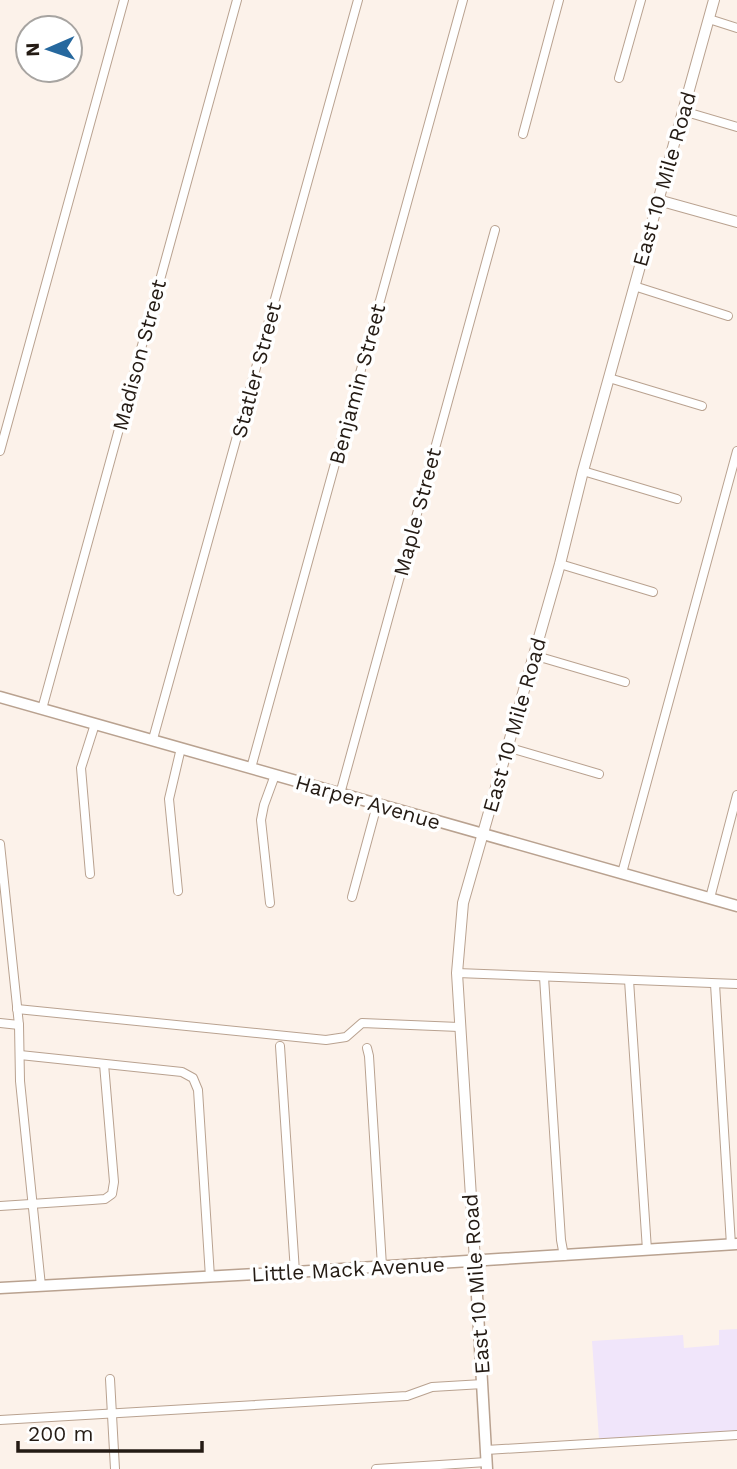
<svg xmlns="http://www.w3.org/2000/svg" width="737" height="1469" font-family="'Work Sans',sans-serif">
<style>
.education{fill:#f0e5fa}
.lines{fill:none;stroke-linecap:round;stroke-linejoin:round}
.minor-casing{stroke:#b9a290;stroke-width:10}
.tertiary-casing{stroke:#b9a290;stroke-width:12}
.secondary-casing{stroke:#b9a290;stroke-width:13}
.minor{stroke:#fff;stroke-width:8}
.tertiary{stroke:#fff;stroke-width:10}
.secondary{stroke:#fff;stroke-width:10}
.labels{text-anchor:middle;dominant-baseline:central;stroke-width:7;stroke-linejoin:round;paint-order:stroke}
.street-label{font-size:21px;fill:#241b14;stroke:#fff}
</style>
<rect width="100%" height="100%" fill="#fcf2ea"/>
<!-- education -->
<path class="education" d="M737 1329V1431L599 1439 592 1341 683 1335 684 1348 719 1345V1330Z"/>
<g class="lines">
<defs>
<g id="minor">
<path d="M709 19 737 28"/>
<path d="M619 78 641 0"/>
<path d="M683 111 737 127"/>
<path d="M523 134 559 0"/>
<path d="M634 286 728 316"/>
<path d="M609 378 702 406"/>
<path d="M0 451 124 0"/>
<path d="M583 471 677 499"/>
<path d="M560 564 653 592"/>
<path d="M533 655 625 682"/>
<path d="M42 709 237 0"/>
<path d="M153 739 358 0"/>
<path d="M507 747 599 774"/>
<path d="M251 768 463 0"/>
<path d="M340 794 495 230"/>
<path d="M0 844 19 1025 20 1081 41 1286"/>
<path d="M622 873 737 451"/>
<path d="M90 874 81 768 95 724"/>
<path d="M178 891 169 799 181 748"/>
<path d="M352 897 377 805"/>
<path d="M710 898 737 795"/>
<path d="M270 903 261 820 264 805 275 775"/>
<path d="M457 973 737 984"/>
<path d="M544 977 561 1240 564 1256"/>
<path d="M629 980 647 1250"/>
<path d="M715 984 731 1245"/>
<path d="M17 1009 326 1040 346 1037 362 1023 459 1027"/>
<path d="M0 1023 19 1025"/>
<path d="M280 1046 295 1272"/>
<path d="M367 1048 369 1056 382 1266"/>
<path d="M20 1055 182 1072 193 1078 198 1090 210 1277"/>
<path d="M0 1206 92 1200 105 1199 112 1194 114 1182 104 1064"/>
<path d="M110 1379 115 1469"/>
<path d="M0 1420 407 1396 432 1387 483 1384"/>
<path d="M486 1450 737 1435"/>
<path d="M376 1469 487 1462"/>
</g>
<g id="tertiary">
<path d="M658 200 737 222"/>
<path d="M475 1261 457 973 463 903 560 564 583 471 714 0"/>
</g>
<g id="secondary">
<path d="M0 697 737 906"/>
<path d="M475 1261 487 1469"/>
<path d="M0 1288 295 1272 737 1244"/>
</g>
</defs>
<!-- minor casing -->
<use href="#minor" class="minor-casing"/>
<!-- tertiary casing -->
<use href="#tertiary" class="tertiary-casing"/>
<!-- secondary casing -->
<use href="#secondary" class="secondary-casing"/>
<!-- minor -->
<use href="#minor" class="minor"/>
<!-- tertiary -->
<use href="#tertiary" class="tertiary"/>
<!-- secondary -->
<use href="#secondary" class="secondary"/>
</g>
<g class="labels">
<!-- street labels -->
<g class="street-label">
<text transform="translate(664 179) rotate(-74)">East 10 Mile Road</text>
<text transform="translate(139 355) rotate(-75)">Madison Street</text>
<text transform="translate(256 370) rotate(-75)">Statler Street</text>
<text transform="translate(357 384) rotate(-75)">Benjamin Street</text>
<text transform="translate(417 512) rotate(-75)">Maple Street</text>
<text transform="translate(514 725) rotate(-74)">East 10 Mile Road</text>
<text transform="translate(368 802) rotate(16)">Harper Avenue</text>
<text transform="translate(348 1269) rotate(-3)">Little Mack Avenue</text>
<text transform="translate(476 1284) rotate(-94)">East 10 Mile Road</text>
</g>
</g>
<!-- north arrow -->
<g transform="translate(49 49) rotate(268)"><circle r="33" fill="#ffffff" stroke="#a7a4a1" stroke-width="2"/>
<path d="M0-5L12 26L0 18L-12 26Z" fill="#26689e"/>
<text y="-10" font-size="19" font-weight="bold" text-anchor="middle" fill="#241b14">N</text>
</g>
<!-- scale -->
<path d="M18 1441v10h184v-10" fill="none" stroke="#241b14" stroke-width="3.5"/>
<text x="28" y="1441" font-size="21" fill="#241b14" stroke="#ffffff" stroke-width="5" paint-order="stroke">200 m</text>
</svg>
